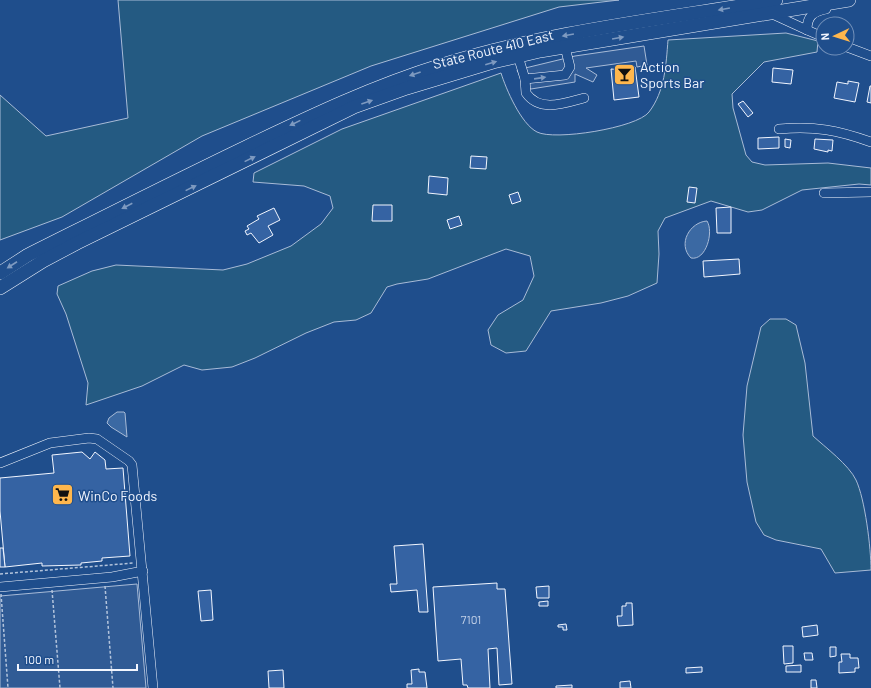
<svg xmlns="http://www.w3.org/2000/svg" width="871" height="688" font-family="Barlow,sans-serif">
<style>
.green{fill:#245a82;stroke:#a8bbd7}
.parking{fill:#305b95;stroke:#a8bbd7}
.water{fill:#3b69a3;stroke:#a8bbd7}
.building{fill:#3563a3;stroke:#f2f6ff}
.lines{fill:none;stroke-linecap:round;stroke-linejoin:round}
.minor-casing{stroke:#f2f6ff;stroke-width:10}
.highway-casing{stroke:#f2f6ff;stroke-width:14}
.path{stroke:#b3c4dc;stroke-width:1.5;stroke-dasharray:3 2;stroke-linecap:butt}
.minor{stroke:#1f4e8c;stroke-width:9}
.highway{stroke:#1f4e8c;stroke-width:13}
.oneway{fill:#7e9ac0}
.labels{text-anchor:middle;dominant-baseline:central;stroke-width:3;stroke-linejoin:round;paint-order:stroke}
.number-label{font-size:12px;fill:#c3d1e8}
.street-label{font-size:14px;fill:#f2f6ff;stroke:#1f4e8c}
.poi-label{font-size:14px;fill:#f2f6ff;stroke:#1f4e8c;text-anchor:start}
</style>
<rect width="100%" height="100%" fill="#1f4e8c"/>
<!-- green -->
<g class="green">
<path d="M118 0H619L559 7 371 66 202 136 62 217 0 240V95L46 136 128 118Z"/>
<path d="M786 33 818 41 817 52 764 62 732 94 733 108 746 155 752 162 765 165 828 163 871 168V185L859 184 802 190 762 210 748 212 711 201 665 218 658 231 659 254 657 283 628 296 601 303 551 311 526 351 506 353 491 345 488 330 498 315 523 300 534 276 530 256 506 249 428 279 397 284 387 287 371 313 356 320 334 322 306 333 255 358 232 367 202 370 184 365 142 386 86 405 88 383 66 314 57 294 58 286 92 271 116 265 223 270 247 264 291 246 321 224 333 208 330 196 304 186 253 182 254 173 342 129 501 73C506 89 521 124 537 132 554 141 637 128 649 112 665 91 666 65 668 40Z"/>
<path d="M770 319H786L796 325 805 363 813 436C825 447 849 465 856 480 865 499 871 548 871 570L835 573 821 549 776 540 764 535 756 522 747 482 743 435 747 386 761 327Z"/>
</g>
<!-- parking -->
<g class="parking">
<path d="M644 46 647 65 637 67 636 61 586 68 597 75 593 82 575 74V82L531 89 524 84 517 70 575 56Z"/>
<path d="M137 584 146 688H0V596Z"/>
</g>
<!-- water -->
<g class="water">
<path d="M707 221C714 232 706 261 691 258 677 244 690 222 707 221Z"/>
<path d="M117 412H124L125 413 127 437 111 427 107 423 109 418Z"/>
</g>
<!-- building -->
<g class="building">
<path d="M635 67 639 97 614 100 611 69 623 70Z"/>
<path d="M773 68 793 70 791 84 772 82Z"/>
<path d="M848 81 859 83 855 102 834 98 837 82 848 84Z"/>
<path d="M870 86H871V103L867 102Z"/>
<path d="M743 101 753 113 748 117 738 104Z"/>
<path d="M779 137V148L758 149V138Z"/>
<path d="M785 139 791 140 790 148 785 147Z"/>
<path d="M815 139 833 140 832 151 828 150V152L814 149Z"/>
<path d="M471 156 487 157 486 169 470 168Z"/>
<path d="M429 176 448 178 447 195 428 193Z"/>
<path d="M689 187 697 188 695 203 687 202Z"/>
<path d="M518 192 521 201 512 204 509 195Z"/>
<path d="M373 205H392V221H372Z"/>
<path d="M731 207V233H717L716 208Z"/>
<path d="M274 208 280 220 268 226 273 235 259 243 251 233 247 235 245 231 249 229 247 226 259 219 257 216Z"/>
<path d="M459 216 462 225 450 229 447 220Z"/>
<path d="M739 259 740 274 704 277 703 261Z"/>
<path d="M82 452 90 459 95 452 105 460 106 469 123 468 130 556 102 558V561L81 563V565L42 566V563L5 567 0 511V478L54 473 52 455Z"/>
<path d="M423 544 428 612H419L417 590 391 592 390 584H397L394 546Z"/>
<path d="M0 548H3L5 567H0Z"/>
<path d="M497 583V589H505L512 684 499 685 497 648 488 649 490 688H468L467 685H463L461 659 438 661 433 587Z"/>
<path d="M549 586V598H537L536 587Z"/>
<path d="M211 590 213 620 201 621 198 591Z"/>
<path d="M548 601V606H539V602Z"/>
<path d="M626 603H632L633 625 618 626 617 616H622V606H626Z"/>
<path d="M566 624 567 630H563V627H558V625Z"/>
<path d="M817 625 818 635 803 637 802 627Z"/>
<path d="M783 646H793V663L784 664Z"/>
<path d="M830 647H836V656L830 657Z"/>
<path d="M804 653H812L813 660H805Z"/>
<path d="M841 654H850V658H858L859 668H855V672L839 673V662H842Z"/>
<path d="M801 665V672H786V666Z"/>
<path d="M702 667V672L686 673V668Z"/>
<path d="M419 669V672H425L427 688H407V684H412L411 670Z"/>
<path d="M283 670 284 688H269L268 671Z"/>
<path d="M811 680H816L817 688H811Z"/>
<path d="M630 681 631 688H620V682Z"/>
<path d="M572 685V688H556V686Z"/>
</g>
<g class="lines">
<defs>
<g id="minor">
<path d="M770 13 807 30C807 16 813 12 826 9"/>
<path d="M807 30 823 37"/>
<path d="M847 47 871 56"/>
<path d="M518 56 525 79 565 75 570 67 565 47"/>
<path d="M525 79 526 93C540 113 565 103 584 98"/>
<path d="M779 129C816 126 837 130 871 142"/>
<path d="M824 193 871 192"/>
<path d="M0 463 50 443 89 438 97 439 129 461 132 465 153 688"/>
<path d="M0 587 112 577 143 571"/>
</g>
<g id="highway">
<path d="M0 273 28 255C100 219 173 182 246 147 311 116 374 86 442 65 550 31 665 19 776 0"/>
<path d="M0 288 43 261 77 243 354 107 407 88 493 62 540 51 849 0"/>
</g>
</defs>
<!-- minor casing -->
<use href="#minor" class="minor-casing"/>
<!-- highway casing -->
<use href="#highway" class="highway-casing"/>
<!-- path -->
<g class="path">
<path d="M0 574 134 563"/>
<path d="M105 586 113 688"/>
<path d="M52 590 60 688"/>
<path d="M1 594 8 688"/>
</g>
<!-- minor -->
<use href="#minor" class="minor"/>
<!-- highway -->
<use href="#highway" class="highway"/>
</g>
<!-- one-way arrows -->
<defs><path id="oneway-solid" d="M-6-.8H1V-3.2L6.5 0L1 3.2V.8H-6Z"/></defs>
<g class="oneway">
<use href="#oneway-solid" transform="translate(724 9) rotate(170)"/>
<use href="#oneway-solid" transform="translate(568 35) rotate(170)"/>
<use href="#oneway-solid" transform="translate(618 38) rotate(-10)"/>
<use href="#oneway-solid" transform="translate(491 63) rotate(-16)"/>
<use href="#oneway-solid" transform="translate(415 74) rotate(161)"/>
<use href="#oneway-solid" transform="translate(540 78) rotate(-8)"/>
<use href="#oneway-solid" transform="translate(367 102) rotate(-19)"/>
<use href="#oneway-solid" transform="translate(295 123) rotate(154)"/>
<use href="#oneway-solid" transform="translate(250 159) rotate(-26)"/>
<use href="#oneway-solid" transform="translate(191 188) rotate(-26)"/>
<use href="#oneway-solid" transform="translate(127 206) rotate(153)"/>
<use href="#oneway-solid" transform="translate(12 265) rotate(147)"/>
</g>
<!-- icons -->
<defs>
<symbol id="bar-square" viewBox="-11 -11 22 22"><rect x="-9" y="-9" width="18" height="18" rx="4" fill="#ffb74d" stroke="#1f4e8c"/><path d="M-6-5H6L.8 .8V4.5H3.5V6h-7V4.5H-.8V.8Z" fill="#111"/></symbol>
<symbol id="supermarket-square" viewBox="-11 -11 22 22"><rect x="-9" y="-9" width="18" height="18" rx="4" fill="#ffb74d" stroke="#1f4e8c"/><path d="M-6-5.5h2.5l.6 2H6L4.5 2H-2.5L-4.4-4H-6ZM-1.5 3.2a1.3 1.3 0 1 0 .1 0ZM3 3.2a1.3 1.3 0 1 0 .1 0Z" fill="#111"/></symbol>
</defs>
<g fill-rule="evenodd">
<use href="#bar-square" x="612" y="62" width="25" height="25"/>
<use href="#supermarket-square" x="50" y="482" width="25" height="25"/>
</g>
<g class="labels">
<!-- number labels -->
<g class="number-label">
<text x="471" y="619">7101</text>
</g>
<!-- street labels -->
<g class="street-label">
<text transform="translate(493 49) rotate(-14)">State Route 410 East</text>
</g>
<!-- poi labels -->
<g class="poi-label">
<text x="640" y="66">Action<tspan x="640" dy="16">Sports Bar</tspan></text>
<text x="78" y="495">WinCo Foods</text>
</g>
</g>
<!-- north arrow -->
<g transform="translate(835 36) rotate(266)"><circle r="19" fill="#1f4e8c" stroke="#7391ba"/>
<path d="M0-3L7 15L0 10L-7 15Z" fill="#ffb74d"/>
<text y="-6" font-size="11" font-weight="bold" text-anchor="middle" fill="#f2f6ff">N</text>
</g>
<!-- scale -->
<path d="M18 664v6h119v-6" fill="none" stroke="#f2f6ff" stroke-width="2"/>
<text x="24" y="664" font-size="12" fill="#f2f6ff" stroke="#1f4e8c" stroke-width="3" paint-order="stroke">100 m</text>
</svg>
